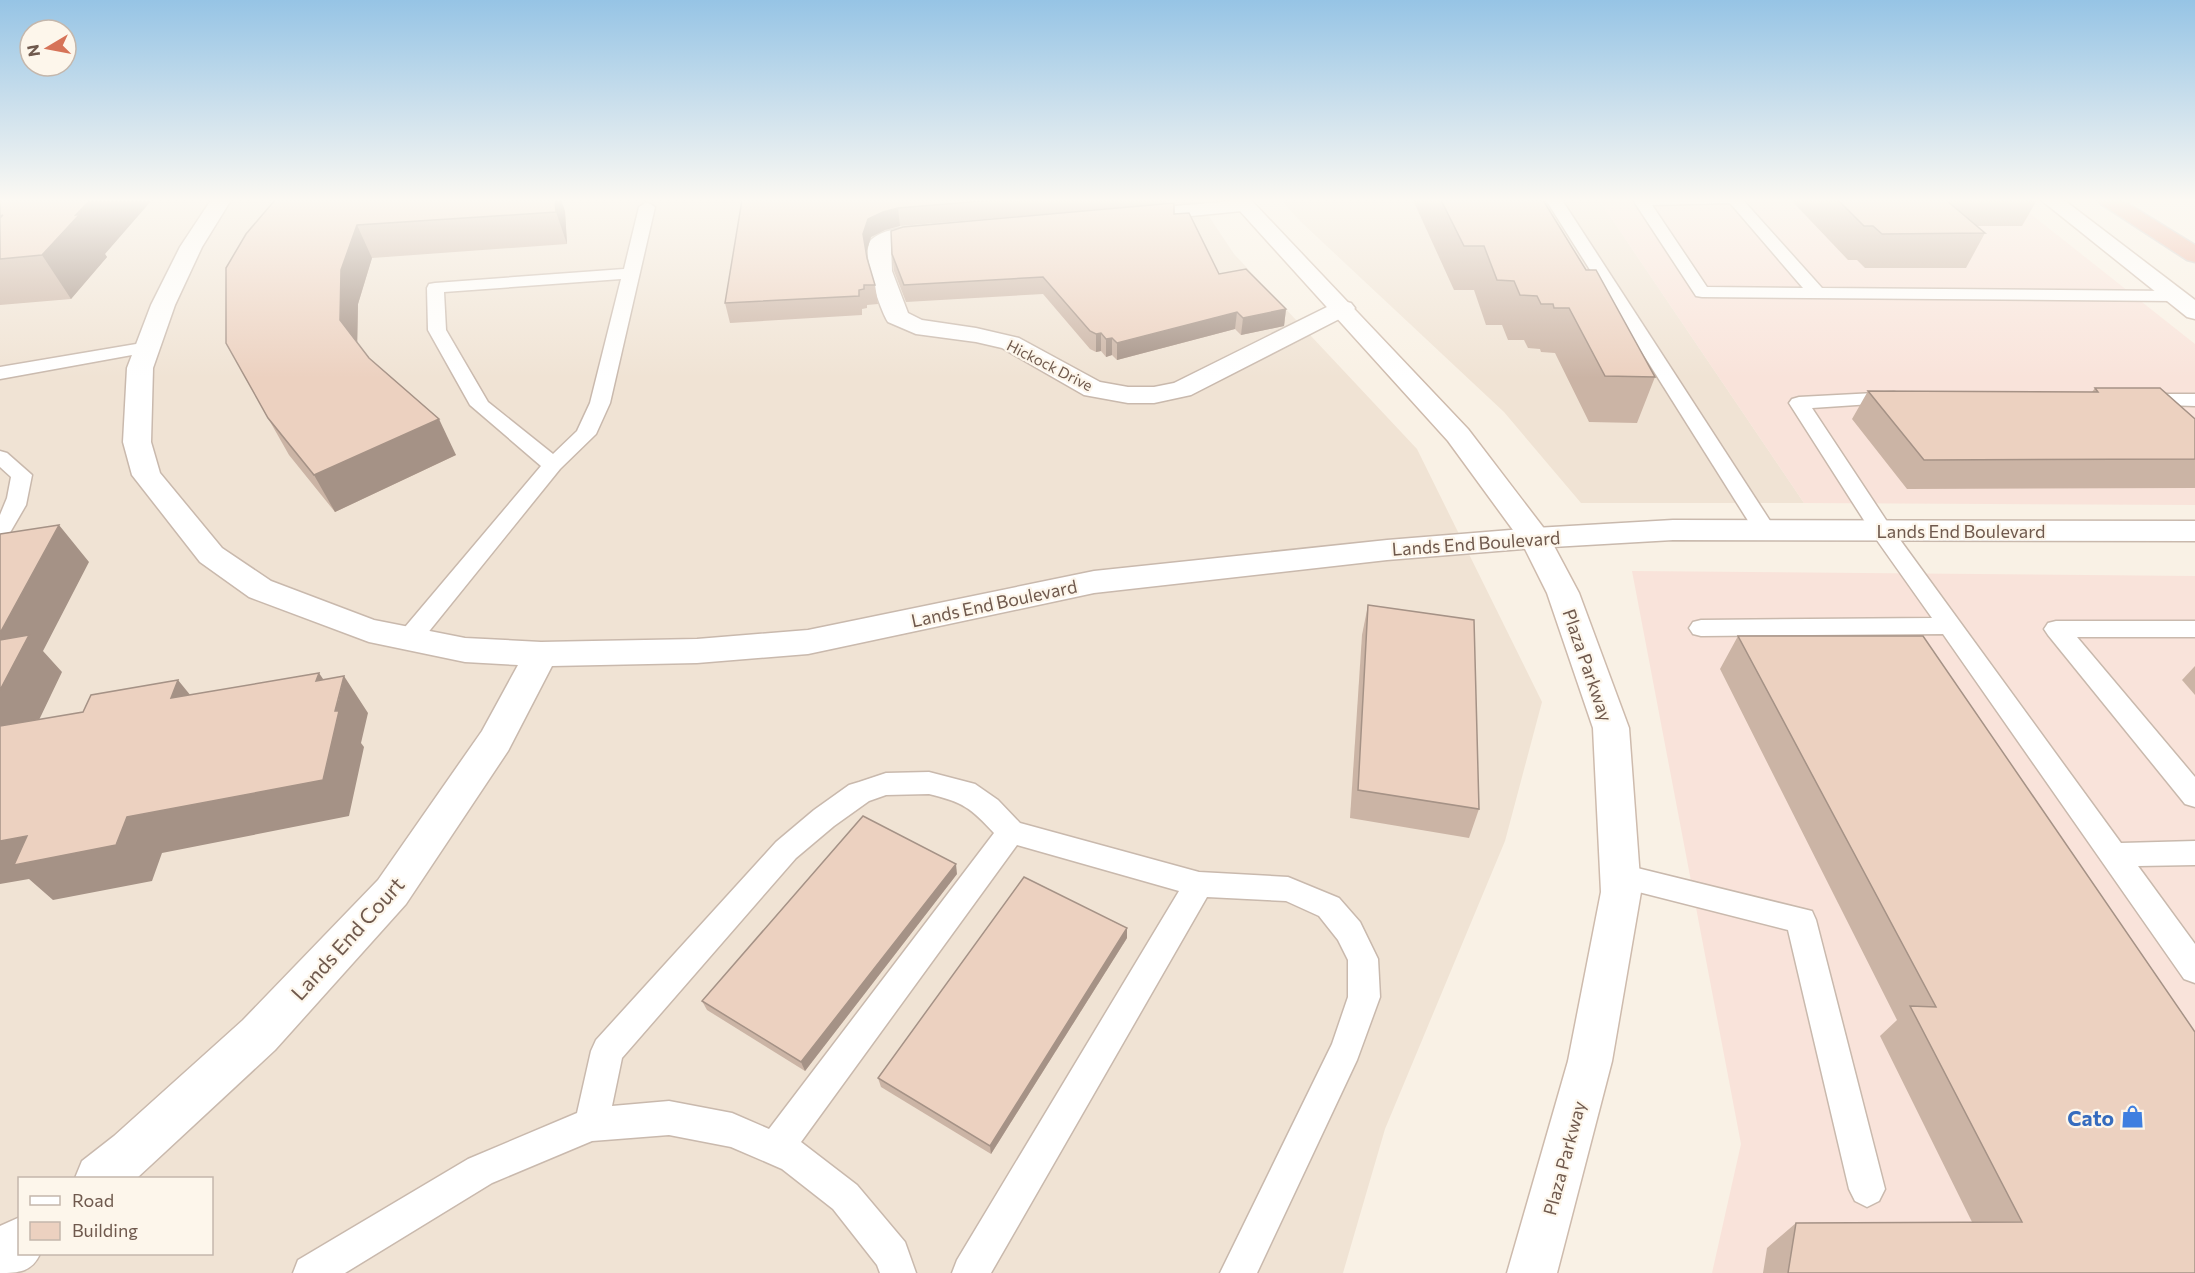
<svg xmlns="http://www.w3.org/2000/svg" width="2195" height="1273" font-family="Commissioner,sans-serif">
<style>
.residential{fill:#f0e3d4;fill-rule:evenodd}
.commercial{fill:#f9e3da}
.lines{fill:none;stroke-linecap:round;stroke-linejoin:round}
.lane-casing{stroke:#c9b9ad;stroke-width:3}
.street-casing{stroke:#c9b9ad;stroke-width:3}
.secondary-casing{stroke:#cebbad;stroke-width:3}
.highway-casing{stroke:#d4cdca;stroke-width:3}
.lane{fill:#fff;fill-rule:evenodd}
.street{fill:#fff;fill-rule:evenodd}
.secondary{fill:#fff;fill-rule:evenodd}
.highway{fill:#edb5a3;fill-rule:evenodd}
.wall{fill:#cbb4a5}
.shaded-wall{fill:#a59286}
.building{fill:#ecd1c0;stroke:#a59286;stroke-width:1.5}
.labels{text-anchor:middle;dominant-baseline:central;stroke-width:4.5;stroke-linejoin:round;paint-order:stroke}
.far-street-label{font-size:15px;fill:#6f594d;stroke:#fdf6eb}
.street-label{font-size:18px;fill:#6f594d;stroke:#fdf6eb}
.near-street-label{font-size:21px;fill:#6f594d;stroke:#fdf6eb}
.near-shop-label{font-size:21px;font-weight:bold;fill:#366cbe;stroke:#fdf6eb;text-anchor:end}
</style>
<rect width="100%" height="100%" fill="#f9f1e5"/>
<!-- residential -->
<g class="residential">
<path d="M0 200H1198L1234 254 1417 449 1542 702 1505 841 1385 1129 1343 1273H0ZM20 1178H212V1254H20Z"/>
<path d="M1281 200H1599L1804 503H1581L1504 412 1300 221Z"/>
</g>
<!-- commercial -->
<g class="commercial">
<path d="M1599 200H2013L2195 344V505L1804 503Z"/>
<path d="M1632 571 2195 576V1273H1712L1741 1144Z"/>
</g>
<g class="lines">
<defs>
<g id="lane">
<path d="M1546 200H1562L1776 530 1773 535 1765 537 1757 535Z"/>
<path d="M1633 200H1743L1822 288 2174 291 2180 292 2183 296 2180 300 2174 301 1702 297 1696 296ZM1730 203 1803 288 1707 287 1652 205Z"/>
<path d="M647 202 655 207 610 403 596 434 560 469 418 645 409 648 400 645 397 639 400 633 541 466 470 405 428 330 427 288 429 284 435 283 624 269 639 207ZM621 279 590 403 577 431 553 454 488 402 446 330 444 292Z"/>
<path d="M148 342 154 343 157 347 154 351 0 379V367Z"/>
<path d="M1894 392 1901 394 1904 398 1901 402 1812 408 1890 526 2121 843 2195 841V865L2138 866 2195 944V983L2184 979 1943 634 1701 636 1693 634 1689 628 1693 622 1701 620 1932 618 1874 536 1789 403 1792 399 1799 397Z"/>
<path d="M2142 394H2195V406L2135 404 2132 400 2135 396Z"/>
<path d="M0 451 7 453 32 475 26 505 8 536 0 538V515L7 498 11 477 0 467Z"/>
<path d="M2056 621H2195V637H2077L2195 777V807L2185 804 2048 635 2044 629 2048 623Z"/>
<path d="M929 772 975 784 998 800 1020 823 1199 872 1288 877 1339 898 1360 922 1378 959 1380 997 1357 1060 1257 1273H1220L1332 1044 1348 997V960L1338 940 1319 916 1286 901 1207 897 991 1273H952L957 1260 1179 891 1017 845 801 1142 857 1185 905 1242 916 1273H880L877 1265 833 1209 782 1169 731 1147 669 1135 592 1141 492 1183 345 1273H293L298 1260 468 1159 577 1113 591 1051 596 1040 776 842 814 810 849 785 859 782 886 773ZM929 794C963 802 971 808 994 833L769 1129 732 1113 669 1101 612 1106 622 1058 796 858 834 826 869 801 886 795Z"/>
<path d="M1621 864 1812 911 1816 920 1885 1189 1879 1201 1867 1207 1855 1201 1849 1189 1788 930 1611 885 1607 876 1611 867Z"/>
</g>
<g id="street">
<path d="M211 200H231L202 247 175 305 153 368 151 442 160 473 222 548 271 581 374 620 465 638 541 642 697 639 808 630 1094 571 1387 540 1535 528 1673 520 2195 521V541L1673 540 1535 548 1387 560 1094 593 808 654 697 663 552 666 508 751 406 904 275 1050 137 1178H75L82 1161 114 1136 243 1020 378 880 482 731 518 665 465 662 369 642 249 597 200 562 132 475 123 442 127 368 151 305 180 247Z"/>
<path d="M1243 200 1252 202 1256 206 1252 210 1130 222 1122 221 1119 216 1122 211 1130 210Z"/>
<path d="M935 225 943 227 946 232 943 237 904 241 891 246 892 271 908 313 922 320 976 328 1019 338 1100 382 1128 387H1154L1174 383 1335 303 1343 301 1351 303 1355 308 1351 313 1191 395 1154 403H1128L1084 395 1002 348 976 342 916 334 888 322C880 310 859 249 872 239 888 226 916 227 935 225Z"/>
<path d="M20 1217V1254H40C32 1272 18 1273 0 1273V1226Z"/>
</g>
<g id="secondary">
<path d="M1230 200H1251L1468 429 1546 531 1579 593 1629 728 1641 892 1612 1061 1557 1273H1507L1568 1061 1601 892 1593 728 1547 593 1521 541 1448 441Z"/>
<path d="M2041 200H2064L2195 300V319L2187 317Z"/>
</g>
<path id="highway" d="M2098 200H2122L2195 245V262L2187 260 2101 204Z"/>
</defs>
<!-- lane casing -->
<use href="#lane" class="lane-casing"/>
<!-- street casing -->
<use href="#street" class="street-casing"/>
<!-- secondary casing -->
<use href="#secondary" class="secondary-casing"/>
<!-- highway casing -->
<use href="#highway" class="highway-casing"/>
<!-- lane -->
<use href="#lane" class="lane"/>
<!-- street -->
<use href="#street" class="street"/>
<!-- secondary -->
<use href="#secondary" class="secondary"/>
<!-- highway -->
<use href="#highway" class="highway"/>
</g>
<!-- wall -->
<g class="wall">
<path d="M0 200 105 254 107 257 71 299 0 305Z"/>
<path d="M275 200 565 211 567 244 372 258 358 304 357 343 369 358 456 455 335 512 289 455 268 418Z"/>
<path d="M742 200H1166V204L1219 274 1286 309 1284 326 1241 335 1235 329 1117 360 1112 355 1106 357 1101 351 1096 352 1090 349 1043 294 906 302 894 271 892 254 1107 209 900 226 885 230 871 237 866 253 875 285 878 304 867 305V308L862 309V315L730 323 725 303Z"/>
<path d="M1413 200H1543L1586 270 1655 377 1637 423 1589 422 1555 353 1541 352 1540 349 1528 348 1524 340H1508L1502 325H1486L1474 290H1454Z"/>
<path d="M1791 200H2037L2022 226H1977L1985 233 1966 268H1865L1857 260H1848Z"/>
<path d="M2095 388 2195 419V488L1907 489 1852 419 1868 391 2092 392Z"/>
<path d="M1368 605 1479 809 1469 838 1350 818 1362 635Z"/>
<path d="M1738 636 2195 1273H1763L1767 1248 1796 1223 1972 1222 1880 1036 1897 1020 1720 669Z"/>
<path d="M2195 666V695L2182 680Z"/>
<path d="M957 874 805 1071 707 1010 702 1001Z"/>
<path d="M1127 938 991 1154 881 1087 878 1078Z"/>
</g>
<!-- shaded-wall -->
<g class="shaded-wall">
<path d="M90 200H152L105 254 107 257 71 299 42 255 76 215Z"/>
<path d="M555 200H561L565 211 567 244 556 212Z"/>
<path d="M898 208 900 226 885 230 871 237 866 253 863 234 868 219 883 212Z"/>
<path d="M357 225 372 258 358 304 357 355 340 320 341 270Z"/>
<path d="M1286 309 1284 326 1241 335 1243 318Z"/>
<path d="M1237 312 1235 329 1117 360V343Z"/>
<path d="M1101 333V351L1096 352V334Z"/>
<path d="M1112 338V355L1106 357V339Z"/>
<path d="M439 419 456 455 335 512 314 475Z"/>
<path d="M59 525 89 562 43 651 62 672 17 766 0 750V633Z"/>
<path d="M319 673 338 701 344 676 368 713 361 743 364 747 349 816 162 853 152 881 53 900 29 879 0 884V841L127 817 316 681Z"/>
<path d="M178 680 208 717 171 698Z"/>
<path d="M956 864 957 874 805 1071 801 1062Z"/>
<path d="M1127 928V938L991 1154 990 1146Z"/>
</g>
<!-- building -->
<g class="building">
<path d="M0 200H90L76 215 80 214 42 255 0 259V218L3 215 0 216Z"/>
<path d="M275 200H555L556 212 357 225 341 270 340 320 369 358 439 419 314 475 268 418 226 343V268L246 234Z"/>
<path d="M742 200H994L898 208 883 212 868 219 863 234 867 258 875 285H864V289L859 290V296L725 303Z"/>
<path d="M1441 200H1543L1586 270H1596L1655 377 1605 376 1569 308H1554L1553 304H1541L1537 296 1520 295 1514 281 1497 280 1484 246H1464Z"/>
<path d="M1838 200H1946L1985 233 1882 234 1873 226H1864Z"/>
<path d="M1174 203V214L1189 213 1219 274 1246 269 1286 309 1243 318 1237 312 1117 343 1112 338 1106 339 1101 333 1096 334 1090 331 1043 277 904 285 892 254 891 231 903 227Z"/>
<path d="M2095 388H2160L2195 419V459L1924 460 1868 391 2098 392Z"/>
<path d="M59 525 0 633V534Z"/>
<path d="M1368 605 1474 620 1479 809 1358 790Z"/>
<path d="M29 635 0 690V640Z"/>
<path d="M1738 636H1923L2195 1032V1273H1788L1796 1223 2022 1222 1910 1006 1936 1007Z"/>
<path d="M319 673 316 681 344 676 335 711H339L323 780 127 817 116 845 14 865 27 836 0 841V726L83 712 91 695 178 680 171 698Z"/>
<path d="M863 816 956 864 801 1062 702 1001Z"/>
<path d="M1024 877 1127 928 990 1146 878 1078Z"/>
</g>
<!-- sky -->
<linearGradient id="sky" x2="0" y2="1"><stop stop-color="#96c4e5"/><stop offset="0.53" stop-color="#fcf9f3"/><stop offset="1" stop-color="#fcf9f3" stop-opacity="0"/></linearGradient>
<rect width="2195" height="378" fill="url(#sky)"/>
<!-- icons -->
<defs>
<symbol id="shop-bare" viewBox="-9 -9 18 18"><path d="M-5-2.5h2.3a2.7 3.5 0 0 1 5.4 0H5L5.5 6h-11ZM-1.5-2.5h3a1.5 2.3 0 0 0-3 0Z" fill="#3f7fe0" stroke="#fdf6eb" stroke-width="2.5" paint-order="stroke"/></symbol>
</defs>
<g fill-rule="evenodd">
<use href="#shop-bare" x="2116" y="1100" width="33" height="33"/>
</g>
<g class="labels">
<!-- far-street labels -->
<g class="far-street-label">
<text transform="translate(1050 365) rotate(27)">Hickock Drive</text>
</g>
<!-- street labels -->
<g class="street-label">
<text x="1961" y="531">Lands End Boulevard</text>
<text transform="translate(1476 543) rotate(-4)">Lands End Boulevard</text>
<text transform="translate(994 603) rotate(-12)">Lands End Boulevard</text>
<text transform="translate(1588 665) rotate(71)">Plaza Parkway</text>
<text transform="translate(1564 1158) rotate(-75)">Plaza Parkway</text>
</g>
<!-- near-street labels -->
<g class="near-street-label">
<text transform="translate(347 938) rotate(-48)">Lands End Court</text>
</g>
<!-- near-shop labels -->
<g class="near-shop-label">
<text x="2114" y="1117">Cato</text>
</g>
</g>
<!-- legend -->
<rect x="18" y="1177" width="195" height="78" fill="#fdf6eb" stroke="#c4b7ac" stroke-width="1.5"/>
<rect x="30" y="1196" width="30" height="9" fill="#ffffff" stroke="#c4b7ac" stroke-width="1.5"/>
<text x="72" y="1207" font-size="18" fill="#6f594d">Road</text>
<rect x="30" y="1222" width="30" height="18" fill="#ecd1c0" stroke="#c4b7ac" stroke-width="1.5"/>
<text x="72" y="1237" font-size="18" fill="#6f594d">Building</text>
<!-- north arrow -->
<g transform="translate(48 48) rotate(260)"><circle r="28" fill="#fdf6eb" stroke="#c4b7ac" stroke-width="1.5"/>
<path d="M0-4.5L10 22L0 15L-10 22Z" fill="#d67358"/>
<text y="-9" font-size="16" font-weight="bold" text-anchor="middle" fill="#6f594d">N</text>
</g>
</svg>
